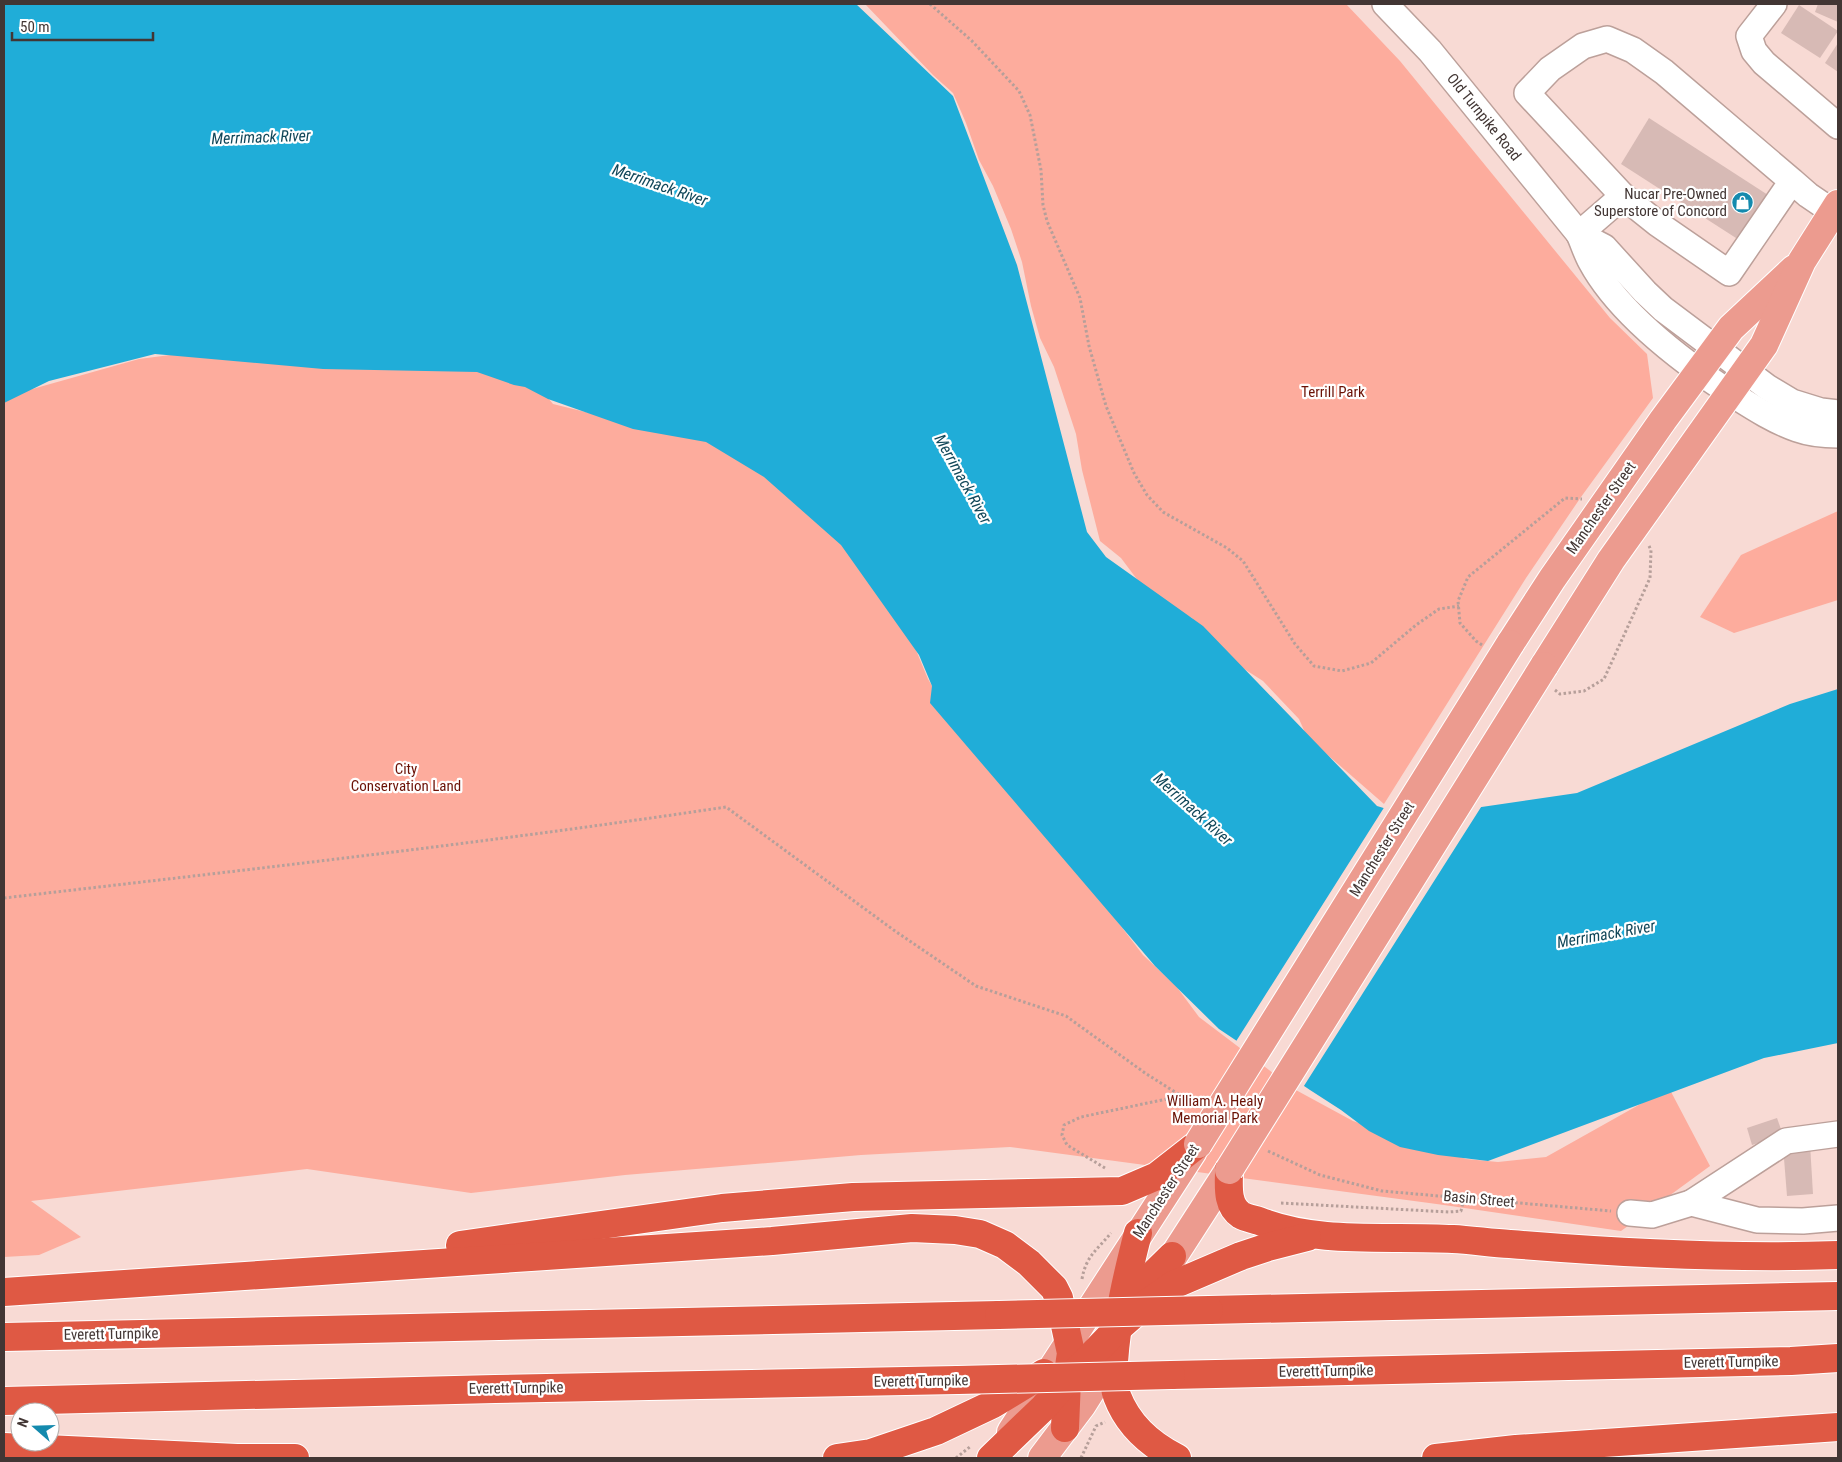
<svg xmlns="http://www.w3.org/2000/svg" width="1842" height="1462" font-family="'Roboto Condensed',sans-serif">
<style>
.green{fill:#fdac9d}
.water{fill:#20add8}
.pier{fill:#f8dad4}
.building{fill:#d7bab5}
.lines{fill:none;stroke-linecap:round;stroke-linejoin:round}
.minor-casing{stroke:#bca09a;stroke-width:28}
.major-casing{stroke:#fff;stroke-width:30}
.highway-casing{stroke:#fff;stroke-width:30}
.path{stroke:#b69f9a;stroke-width:3;stroke-dasharray:2.5 2.5;stroke-linecap:butt}
.minor{stroke:#fff;stroke-width:25}
.major{stroke:#ec9b8f;stroke-width:28}
.highway{stroke:#df5944;stroke-width:28}
.major-bridge-casing{stroke:#fff;stroke-width:30;stroke-linecap:butt}
.highway-bridge-casing{stroke:#fff;stroke-width:30;stroke-linecap:butt}
.major-bridge{stroke:#ec9b8f;stroke-width:28}
.highway-bridge{stroke:#df5944;stroke-width:28}
.labels{text-anchor:middle;dominant-baseline:central;stroke-width:4.5;stroke-linejoin:round;paint-order:stroke}
.street-label{font-size:15px;fill:#423634;stroke:#fff}
.poi-label{font-size:15px;fill:#423634;stroke:#fff;text-anchor:end}
.park-label{font-size:15px;fill:#6b1206;stroke:#fff}
.water-label{font-size:16px;font-style:italic;fill:#114759;stroke:#fff}
</style>
<rect width="100%" height="100%" fill="#f8dad4"/>
<!-- green -->
<g class="green">
<path d="M865 4H1346L1400 61 1610 318 1647 354 1653 398 1581 497 1526 578 1384 804 1307 737 1299 719 1263 681 1238 665 1202 635 1192 618 1151 598 1121 558 1100 541 1082 470 1076 434 1054 367 1040 338 1031 306 1022 262 1011 229 993 186 979 160 966 123 953 93 933 75Z"/>
<path d="M354 345 534 381 553 404 618 420 694 433 814 492 901 614 928 679 958 730 1107 908 1143 955 1176 986 1199 1017 1294 1089 1353 1121 1466 1159 1498 1162 1546 1157 1669 1088 1710 1166 1621 1231 1444 1205 1010 1147 861 1155 625 1175 471 1193 307 1169 31 1201 81 1237 39 1255 4 1257V397L139 359 217 349Z"/>
<path d="M1838 511V600L1734 633 1700 617 1741 555Z"/>
</g>
<!-- water -->
<path class="water" d="M4 4H856L953 96 1017 265 1087 532 1106 557 1203 626 1377 806 1413 817 1577 793 1790 704 1838 689V1043L1764 1058 1488 1161 1438 1155 1400 1147 1369 1131 1341 1110 1310 1090 1219 1029 1155 966 930 703 932 686 919 655 841 545 764 477 706 442 633 429 548 399 525 387 514 385 477 372 323 369 155 354 49 381 4 403Z"/>
<!-- pier -->
<path class="pier" d="M1483 804 1302 1089 1235 1043 1385 806 1414 815Z"/>
<!-- building -->
<g class="building">
<path d="M1818 4H1838V22L1815 12Z"/>
<path d="M1799 5 1838 31 1820 58 1781 33Z"/>
<path d="M1838 43V72L1825 63Z"/>
<path d="M1649 118 1768 195 1743 234 1736 238 1621 164Z"/>
<path d="M1777 1118 1783 1135 1752 1145 1747 1128Z"/>
<path d="M1810 1144 1813 1194 1787 1196 1783 1146Z"/>
</g>
<g class="lines">
<defs>
<g id="minor">
<path d="M1385 4 1430 51 1579 234C1583 243 1586 253 1591 262 1618 312 1678 358 1724 389 1748 404 1771 420 1797 429 1811 434 1824 435 1838 435"/>
<path d="M1774 4 1749 36 1754 51 1764 63 1838 126"/>
<path d="M1792 181 1664 72 1633 50 1607 39 1583 46 1550 69 1527 93 1623 196 1658 224 1729 273 1792 181 1808 195 1833 212"/>
<path d="M1579 234 1604 247 1645 292 1663 309 1767 387 1792 402 1821 411 1838 413"/>
<path d="M1579 234 1623 196"/>
<path d="M1691 1203 1786 1141 1838 1134"/>
<path d="M1630 1213 1652 1215 1691 1203 1757 1220 1803 1221 1838 1218"/>
</g>
<g id="major">
<path d="M1510 644 1552 579 1663 420 1731 328 1794 269"/>
<path d="M1544 666 1611 560 1764 345 1802 261 1838 204"/>
<path d="M1160 1277 1229 1170"/>
<path d="M1011 1432 1193 1151"/>
<path d="M1042 1458 1082 1405 1111 1359"/>
</g>
<g id="highway">
<path d="M1229 1170C1229 1185 1226 1205 1241 1215 1246 1218 1253 1219 1259 1221 1320 1245 1389 1235 1453 1239 1472 1240 1491 1243 1510 1244 1619 1253 1729 1259 1838 1255"/>
<path d="M1138 1233C1127 1276 1117 1318 1114 1362 1114 1372 1113 1386 1117 1396 1128 1425 1151 1445 1177 1458"/>
<path d="M460 1245 722 1208 853 1197 1122 1191 1157 1176 1198 1144"/>
<path d="M4 1292 772 1241 912 1228 955 1230 980 1234 1005 1245 1029 1263 1054 1288 1059 1298 1071 1353 1067 1380 1065 1428"/>
<path d="M1122 1305 1172 1256"/>
<path d="M1209 1310 1838 1296"/>
<path d="M4 1337 999 1315"/>
<path d="M1171 1375 1791 1361 1838 1358"/>
<path d="M4 1401 495 1389 958 1380"/>
<path d="M4 1447 237 1458H295"/>
<path d="M837 1458 871 1453 936 1431 993 1404 1044 1373"/>
<path d="M991 1458 1044 1407 1064 1384 1117 1329 1142 1307 1173 1285 1241 1256 1268 1247 1307 1237"/>
<path d="M1436 1458 1516 1449 1838 1427"/>
</g>
</defs>
<!-- minor casing -->
<use href="#minor" class="minor-casing"/>
<!-- major casing -->
<use href="#major" class="major-casing"/>
<!-- highway casing -->
<use href="#highway" class="highway-casing"/>
<!-- path -->
<g class="path">
<path d="M930 4 972 41 1019 91 1030 115 1041 170 1043 205 1047 221 1080 298 1089 346 1106 406 1134 473 1147 495 1163 512 1227 548 1243 561 1295 644 1314 666 1342 671 1371 663 1416 625 1439 609 1459 606"/>
<path d="M1482 645 1476 641 1460 623 1458 601 1468 577 1565 498 1582 499"/>
<path d="M1555 690 1560 694 1584 691 1604 679 1650 578 1651 550 1649 546"/>
<path d="M4 898C245 870 486 843 726 807L895 931 976 986 1066 1016 1145 1073 1197 1106"/>
<path d="M1268 1151 1320 1175 1382 1191 1611 1211"/>
<path d="M1105 1168 1067 1145 1062 1135 1064 1125 1081 1117 1181 1096"/>
<path d="M1281 1203 1449 1212 1461 1211 1464 1198"/>
<path d="M1082 1279C1086 1256 1097 1250 1111 1233"/>
<path d="M956 1458 971 1446"/>
<path d="M1081 1458 1096 1426 1105 1422"/>
</g>
<!-- minor -->
<use href="#minor" class="minor"/>
<!-- major -->
<use href="#major" class="major"/>
<!-- highway -->
<use href="#highway" class="highway"/>
<defs>
<g id="major-bridge">
<path d="M1198 1144 1510 644"/>
<path d="M1229 1170 1544 666"/>
</g>
<g id="highway-bridge">
<path d="M999 1315 1209 1310"/>
<path d="M958 1380 1171 1375"/>
</g>
</defs>
<!-- major-bridge casing -->
<use href="#major-bridge" class="major-bridge-casing"/>
<!-- highway-bridge casing -->
<use href="#highway-bridge" class="highway-bridge-casing"/>
<!-- major-bridge -->
<use href="#major-bridge" class="major-bridge"/>
<!-- highway-bridge -->
<use href="#highway-bridge" class="highway-bridge"/>
</g>
<!-- icons -->
<defs>
<symbol id="shop-disc" viewBox="-11 -11 22 22"><circle r="9.5" fill="#148aae" stroke="#fff"/><path d="M-5-2.5h2.3a2.7 3.5 0 0 1 5.4 0H5L5.5 6h-11ZM-1.5-2.5h3a1.5 2.3 0 0 0-3 0Z" fill="#fff"/></symbol>
</defs>
<g fill-rule="evenodd">
<use href="#shop-disc" x="1730" y="190" width="25" height="25"/>
</g>
<g class="labels">
<!-- street labels -->
<g class="street-label">
<text transform="translate(1484 117) rotate(51)">Old Turnpike Road</text>
<text transform="translate(1601 508) rotate(-55)">Manchester Street</text>
<text transform="translate(1382 849) rotate(-58)">Manchester Street</text>
<text transform="translate(1166 1191) rotate(-57)">Manchester Street</text>
<text transform="translate(1479 1199) rotate(5)">Basin Street</text>
<text transform="translate(111 1334) rotate(-1)">Everett Turnpike</text>
<text transform="translate(1731 1362) rotate(-1)">Everett Turnpike</text>
<text transform="translate(1326 1371) rotate(-1)">Everett Turnpike</text>
<text transform="translate(921 1381) rotate(-1)">Everett Turnpike</text>
<text transform="translate(516 1388) rotate(-1)">Everett Turnpike</text>
</g>
<!-- poi labels -->
<g class="poi-label">
<text x="1727" y="194">Nucar Pre-Owned<tspan x="1727" dy="17">Superstore of Concord</tspan></text>
</g>
<!-- park labels -->
<g class="park-label">
<text x="1333" y="392">Terrill Park</text>
<text x="406" y="769">City<tspan x="406" dy="17">Conservation Land</tspan></text>
<text x="1215" y="1101">William A. Healy<tspan x="1215" dy="17">Memorial Park</tspan></text>
</g>
<!-- water labels -->
<g class="water-label">
<text transform="translate(261 137) rotate(-2)">Merrimack River</text>
<text transform="translate(660 185) rotate(19)">Merrimack River</text>
<text transform="translate(963 479) rotate(61)">Merrimack River</text>
<text transform="translate(1193 809) rotate(42)">Merrimack River</text>
<text transform="translate(1606 934) rotate(-10)">Merrimack River</text>
</g>
</g>
<!-- border -->
<rect width="1842" height="1462" fill="none" stroke="#423634" stroke-width="10"/>
<!-- north arrow -->
<g transform="translate(35 1427) rotate(290)"><circle r="24" fill="#ffffff" stroke="#b3afae"/>
<path d="M0-4L9 19L0 12L-9 19Z" fill="#148aae"/>
<text y="-8" font-size="14" font-weight="bold" text-anchor="middle" fill="#423634">N</text>
</g>
<!-- scale -->
<path d="M12 32v8h141v-8" fill="none" stroke="#423634" stroke-width="2.5"/>
<text x="20" y="32" font-size="15" fill="#423634" stroke="#ffffff" stroke-width="4" paint-order="stroke">50 m</text>
</svg>
